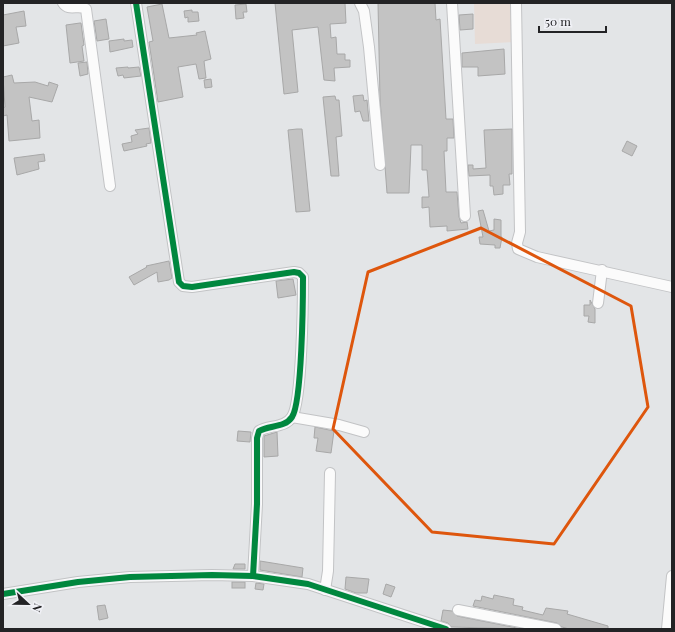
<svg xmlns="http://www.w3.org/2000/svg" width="675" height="632" font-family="'Playfair Display',serif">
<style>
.education{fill:#e7dcd6}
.building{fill:#c3c3c3;stroke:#a8a8a8}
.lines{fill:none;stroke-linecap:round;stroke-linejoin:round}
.minor-casing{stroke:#c2c3c5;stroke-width:12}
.minor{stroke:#fbfbfb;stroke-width:10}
.cycleway-casing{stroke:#f0f1f6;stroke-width:8}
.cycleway{stroke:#00873e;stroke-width:6}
.marked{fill:none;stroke:#de560d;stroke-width:3;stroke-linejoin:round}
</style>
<rect width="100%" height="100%" fill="#e3e5e7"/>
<!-- education -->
<path class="education" d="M474 3H515V42L475 44Z"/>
<!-- building -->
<g class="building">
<path d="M275 3H345L346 23 330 24 331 38 336 37 337 54H345V60H350V67L334 68 335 81 324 80 318 27 292 30 298 92 284 94Z"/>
<path d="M378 3H435L436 20 440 19 446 119H453L454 138H447V151H444L446 192H457L459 217 461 223 467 222 468 229 447 231V226L430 227 429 207 422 208V197H429L427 170H422V145H411L409 193H387L380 99Z"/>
<path d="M162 4 169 38 197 35 196 33 205 31 211 59 204 61 206 78 199 79 196 64 178 67 183 97 158 102 149 42 153 41 147 7Z"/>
<path d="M246 4 247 12H243L244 18 236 19 235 5Z"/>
<path d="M192 10V12H198L199 21 188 22V17L185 18 184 11Z"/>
<path d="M24 11 26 26 16 27 19 43 3 46V15Z"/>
<path d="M473 14V29L460 30 459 15Z"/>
<path d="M106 19 109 39 97 41 94 21Z"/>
<path d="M80 23H81L84 45 82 46 84 61 70 63 66 25Z"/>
<path d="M124 39V41L132 40 133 47 110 52 109 41Z"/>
<path d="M504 49 505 74 478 76V67H462V53Z"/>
<path d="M87 62 88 74 80 76 78 63Z"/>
<path d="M128 67V68L139 67 141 76 124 78 123 75 118 76 116 68Z"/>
<path d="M12 75 14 83 35 82 48 86 49 82 58 85 52 102 29 97 32 121 39 120 40 138 9 141 7 115 3 116V108L5 107 3 77Z"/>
<path d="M211 79 212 87 205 88 204 80Z"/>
<path d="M363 95 364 101 367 100 369 121H363L360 111 355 112 353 96Z"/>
<path d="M335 96 336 100H339L342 136 336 137 339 176H331L323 97Z"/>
<path d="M149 128 151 143 146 144 147 146 124 151 122 144 132 142 131 136 138 134 135 130Z"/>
<path d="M297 129H302L310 211 296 212 288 130Z"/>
<path d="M512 129V174H509L510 185H503V194L494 195 493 186H490V175L469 176 468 165H473V169L486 168 484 130Z"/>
<path d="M627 141 637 146 632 156 622 151Z"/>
<path d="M44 154 45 161 38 162 39 169 17 175 14 158Z"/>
<path d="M483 210 489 231 494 230V219L501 220V237H502L500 248H495V245L480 244 479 237H483L478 211Z"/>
<path d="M169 261 172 278 169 280 158 282 157 272 134 285 129 277 147 267 146 266Z"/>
<path d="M293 279 296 295 278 298 276 281Z"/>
<path d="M590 300 595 309V323L588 322 589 316H584V305H590Z"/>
<path d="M315 427 334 431 331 453 316 451 318 438H314Z"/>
<path d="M238 431 251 432 250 442 237 441Z"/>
<path d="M277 432 278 456 264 457V436Z"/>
<path d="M260 561 303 568 302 577 260 570Z"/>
<path d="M235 564H245V569H233Z"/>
<path d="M346 577 369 579 367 593H356L345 589Z"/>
<rect x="232" y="582" width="13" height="6"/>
<path d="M256 583 264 584 263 590 255 589Z"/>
<path d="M386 584 395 587 391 597 383 594Z"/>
<path d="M494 595 514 599 513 605 523 607 522 610 543 615 546 608 568 611 567 614 608 626V629H569L562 627 557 623 473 606 475 600 481 601 482 596 493 599Z"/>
<path d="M105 605 108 618 99 620 97 606Z"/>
<path d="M443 610 452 611 457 616 522 629 452 627 448 623 441 621Z"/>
</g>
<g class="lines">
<defs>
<g id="minor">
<path d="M63 3C69 12 78 4 86 9L110 186"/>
<path d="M136 3 179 282 183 286 192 287 294 272 299 273 303 277C303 301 302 402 292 417 285 428 269 425 259 431L257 438V504L253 576"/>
<path d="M360 3 364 11 369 47 380 165"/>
<path d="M452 3 465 216"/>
<path d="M516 3 520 232 517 243 518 249 537 257 672 287"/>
<path d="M598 303 602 270"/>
<path d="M292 417 339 425 364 432"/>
<path d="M325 590 328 571 330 473"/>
<path d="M3 594 78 582 130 577 212 575 253 576 308 584 446 629"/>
<path d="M458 610 556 629"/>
<path d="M667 629 672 576"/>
</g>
</defs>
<!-- minor casing -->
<use href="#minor" class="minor-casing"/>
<!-- minor -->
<use href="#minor" class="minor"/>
<defs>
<g id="cycleway">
<path d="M136 3 179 282 183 286 192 287 294 272 299 273 303 277C303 301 302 402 292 417 285 428 269 425 259 431L257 438V504L253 576"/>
<path d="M3 594 78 582 130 577 212 575 253 576 308 584 446 629"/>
</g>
</defs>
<!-- cycleway casing -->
<use href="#cycleway" class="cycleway-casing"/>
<!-- cycleway -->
<use href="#cycleway" class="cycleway"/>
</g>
<!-- marked area -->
<path class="marked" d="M481 228 631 306 648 407 554 544 432 532 333 429 368 272Z"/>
<!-- border -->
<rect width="675" height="632" fill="none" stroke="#232325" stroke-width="8"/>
<!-- north arrow -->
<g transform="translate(28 604) rotate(112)" stroke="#f0f1f6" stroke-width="3" paint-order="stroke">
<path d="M0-3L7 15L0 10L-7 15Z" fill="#232325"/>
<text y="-6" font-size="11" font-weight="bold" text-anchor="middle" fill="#232325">N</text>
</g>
<!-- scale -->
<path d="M539 26v6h67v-6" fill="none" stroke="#232325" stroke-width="2"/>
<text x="545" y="26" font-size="12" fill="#232325" stroke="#f0f1f6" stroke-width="3" paint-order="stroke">50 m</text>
</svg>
